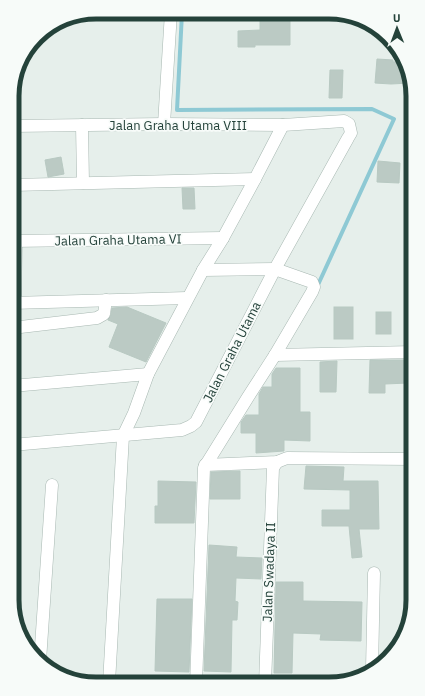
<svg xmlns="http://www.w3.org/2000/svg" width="425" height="696" font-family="'IBM Plex Sans',sans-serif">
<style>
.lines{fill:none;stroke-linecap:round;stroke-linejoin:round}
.stream{stroke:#8ec9d4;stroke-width:4}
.building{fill:#bbcac4;stroke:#b8c9c2}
.minor-casing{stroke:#a8b8b2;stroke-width:13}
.minor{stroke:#fff;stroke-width:12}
.labels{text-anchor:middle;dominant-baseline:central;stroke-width:3.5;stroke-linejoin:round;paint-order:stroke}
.street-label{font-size:13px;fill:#24423a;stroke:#f7fbf9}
.rim{fill:none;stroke:#24423a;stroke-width:5}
</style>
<rect width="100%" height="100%" fill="#e6efeb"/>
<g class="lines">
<!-- stream -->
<path class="stream" d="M182 13 177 110 372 109 394 119 317 287"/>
</g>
<!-- building -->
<g class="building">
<path d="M260 15H290V45H255V47H238V31L260 30Z"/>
<path d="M377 59 393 60V62L404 61 407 64 410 83 391 84 375 83Z"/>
<path d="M330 70H343L342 98H329Z"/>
<path d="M61 157 64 174 48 177 45 160Z"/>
<path d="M378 161 400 163 399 183 377 182Z"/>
<path d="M182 188H194L195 209H183Z"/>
<path d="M127 307 166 323 146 362 109 347 118 324 108 320 111 315 112 308Z"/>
<rect x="334" y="307" width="19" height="32"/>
<rect x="376" y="312" width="15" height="22"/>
<path d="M370 360H408V383L385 384V393H369Z"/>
<path d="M337 361 336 392H320V362Z"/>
<path d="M276 368H300V412H310V441L284 440V451L256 453V433H241V422L246 415H259V394L263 387H272V374Z"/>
<path d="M306 466 344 467 343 481H378L379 529H359L362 557 352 558 349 526H322V510H350V490L304 489Z"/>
<path d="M240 471V499H210L211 472Z"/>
<path d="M158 481 196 482 194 523H155V506H158Z"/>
<path d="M209 545 237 547 236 557 262 558 261 579 236 578 235 601 238 602 237 620H232L231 672 204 671Z"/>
<path d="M276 582H303V601L362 602 361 641 320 640 321 634 293 633 292 673H274Z"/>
<path d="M157 599H192L189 672 155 671Z"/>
</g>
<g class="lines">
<defs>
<g id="minor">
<path d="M164 124 171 12"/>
<path d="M82 125 83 183"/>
<path d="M13 185 255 179"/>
<path d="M12 241 223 238"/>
<path d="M12 303 187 298"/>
<path d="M15 303 16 241"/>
<path d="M12 328 97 318 104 314 106 300"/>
<path d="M275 355 413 352"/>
<path d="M12 386 148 374"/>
<path d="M12 445 182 430 191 426 196 422 275 269 348 138 351 133 349 124 344 121 283 125 164 124 13 126"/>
<path d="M205 465 277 462 287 458 413 459"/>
<path d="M40 661 52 485"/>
<path d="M372 669 374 573"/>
<path d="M82 682 136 683"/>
<path d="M109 683 123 436 134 413 148 374 203 270 223 238 255 179 283 125"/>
<path d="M196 684 204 468 248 397 275 355 312 292 314 287 312 282 275 269 203 270"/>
<path d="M265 684 273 468 277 462"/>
</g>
</defs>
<!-- minor casing -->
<use href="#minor" class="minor-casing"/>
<!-- minor -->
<use href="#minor" class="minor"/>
</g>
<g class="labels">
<!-- street labels -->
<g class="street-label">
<text x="178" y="125">Jalan Graha Utama VIII</text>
<text transform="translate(118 240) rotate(-1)">Jalan Graha Utama VI</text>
<text transform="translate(232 352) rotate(-63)">Jalan Graha Utama</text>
<text transform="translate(269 572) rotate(-88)">Jalan Swadaya II</text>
</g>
</g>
<!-- crop -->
<path d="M0 0H425V696H0ZM96 19H329A77 77 0 0 1 406 96V600A77 77 0 0 1 329 677H96A77 77 0 0 1 19 600V96A77 77 0 0 1 96 19Z" fill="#f7fbf9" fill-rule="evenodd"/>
<path class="rim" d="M96 19H329A77 77 0 0 1 406 96V600A77 77 0 0 1 329 677H96A77 77 0 0 1 19 600V96A77 77 0 0 1 96 19Z"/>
<!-- north arrow -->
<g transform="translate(397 28) rotate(359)" stroke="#f7fbf9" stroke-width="3" paint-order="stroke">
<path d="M0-3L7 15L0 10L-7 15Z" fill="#24423a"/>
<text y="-6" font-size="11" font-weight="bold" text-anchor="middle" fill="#24423a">U</text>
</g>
</svg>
